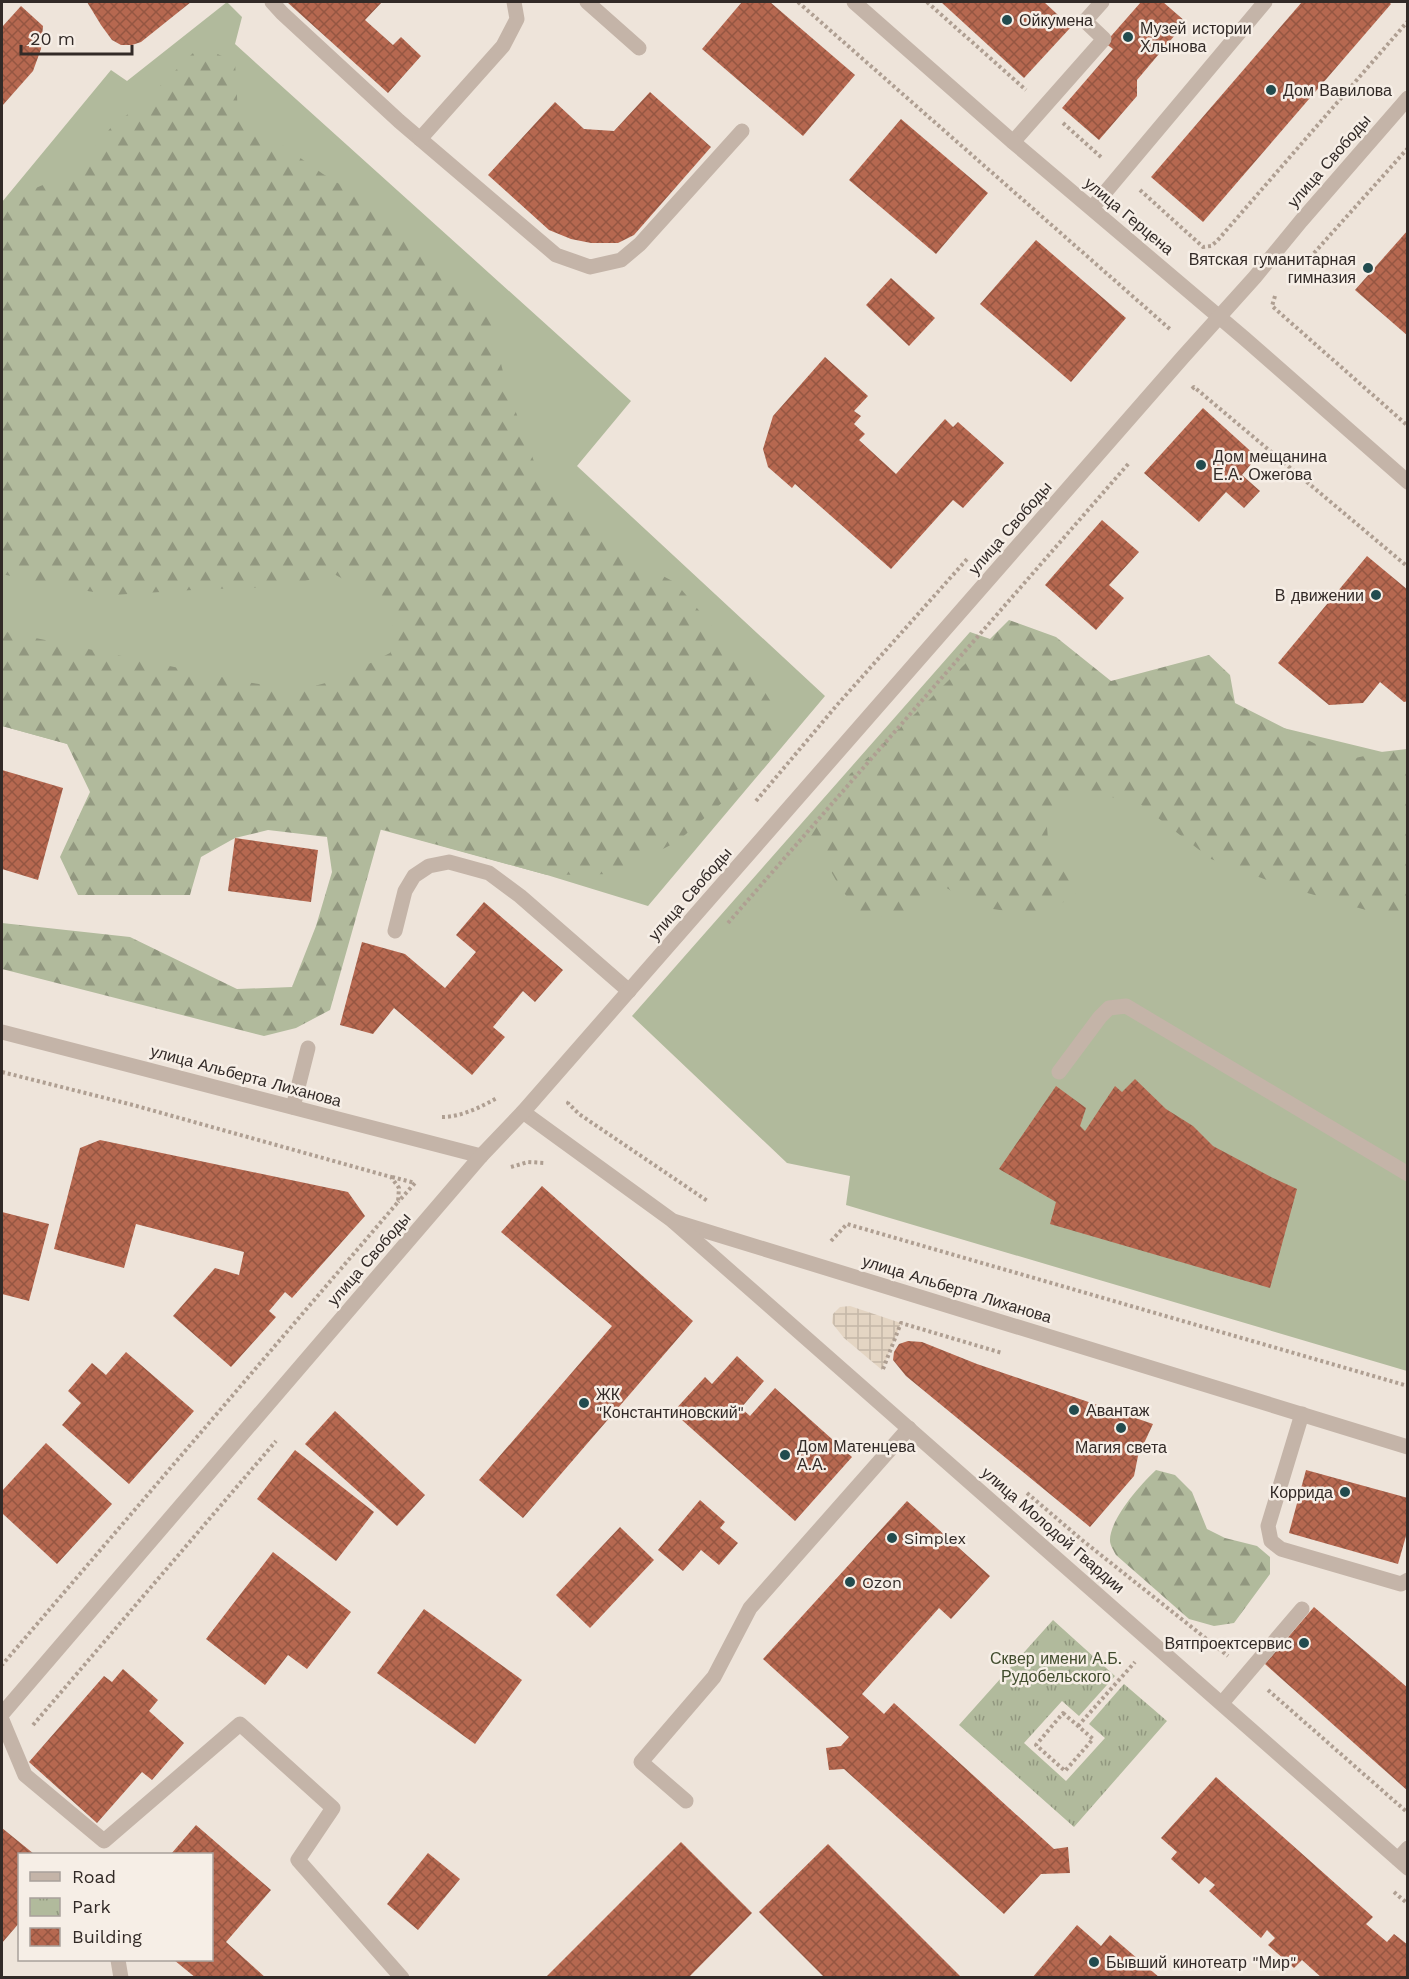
<svg xmlns="http://www.w3.org/2000/svg" width="1409" height="1979" font-family="'Work Sans',sans-serif">
<style>
.grass{fill:#b1ba9c}
.forest{fill:url(#forest-firs)}
.park{fill:url(#park-tufts)}
.plaza{fill:url(#plaza-grid)}
.building{fill:url(#building-cross-hatch)}
.lines{fill:none;stroke-linecap:round;stroke-linejoin:round}
.path{stroke:#af9f92;stroke-width:4;stroke-dasharray:3 3;stroke-linecap:butt}
.service{stroke:#c4b4a8;stroke-width:15}
.minor{stroke:#c4b4a8;stroke-width:15}
.poi-dot{fill:#224b4e;stroke:#f6eee6;stroke-width:2}
.labels{text-anchor:middle;dominant-baseline:central;stroke-width:5;stroke-linejoin:round;paint-order:stroke}
.poi-label{font-size:16px;fill:#322a27;stroke:#f6eee6;text-anchor:start}
.street-label{font-size:16px;fill:#322a27;stroke:#f6eee6}
.park-label{font-size:16px;fill:#424d2e;stroke:#f6eee6}
</style>
<defs>
<pattern id="forest-firs" width="22" height="20" patternUnits="userSpaceOnUse" patternTransform="scale(1.5)"><rect width="22" height="20" fill="#b1ba9c"/><path d="M5 1l3.5 6h-7zM16 11l3.5 6h-7z" fill="#91977f"/></pattern>
<pattern id="park-tufts" width="24" height="20" patternUnits="userSpaceOnUse" patternTransform="scale(1.5)"><rect width="24" height="20" fill="#b1ba9c"/><path d="M3 7l-1-3M5 7V3M7 7l1-3M15 17l-1-3M17 17v-4M19 17l1-3" fill="none" stroke="#91977f"/></pattern>
<pattern id="plaza-grid" width="8" height="8" patternUnits="userSpaceOnUse" patternTransform="scale(1.5)"><rect width="8" height="8" fill="#e4d5c3"/><path d="M0 4h8M4 0v8" fill="none" stroke="#c4b7a8"/></pattern>
<pattern id="building-cross-hatch" width="8" height="8" patternUnits="userSpaceOnUse" patternTransform="scale(1.5)"><rect width="8" height="8" fill="#b66850"/><path d="M0 0l8 8M0 8l8-8" fill="none" stroke="#955642"/></pattern>
</defs>
<rect width="100%" height="100%" fill="#eee4da"/>
<!-- grass -->
<g class="grass">
<path d="M227 2 242 17 235 44 631 401 577 466 825 696 648 906 547 875 2 726V202L111 70 127 81Z"/>
<path d="M970 632 1155 697 1407 758V1371L846 1205 850 1176 787 1163 632 1016Z"/>
</g>
<!-- forest -->
<g class="forest">
<path d="M200 46 235 62 238 114 323 174 394 217 466 284 490 319 507 388 539 475 624 555 676 583 758 681 776 710 769 762 678 841 616 874 547 875 381 829 330 1010 296 1028 264 1036 2 969V923L130 937 237 989 292 987 316 926 332 872 327 837 268 830 235 838 201 857 190 895H78L60 857 90 792 67 744 2 726V631L246 682 299 690 337 680 390 653 394 607 334 574 280 587 209 589 112 595 45 584 2 574V214L21 194 72 173 114 124 141 105Z"/>
<path d="M1009 620 1056 637 1111 681 1209 655 1230 675 1235 703 1347 760 1381 752 1407 749V922L1280 885 1211 859 1140 804 1074 788 1046 814 1048 839 1076 893 1044 916 978 907 945 887 904 915 866 917 842 891 811 836 850 774 916 713Z"/>
<path d="M1156 1470 1175 1475 1192 1492 1207 1529 1225 1538 1257 1546 1270 1557V1574L1234 1623 1214 1626 1189 1619 1116 1555C1114 1551 1110 1545 1110 1541 1109 1520 1141 1484 1156 1470Z"/>
</g>
<!-- park -->
<path class="park" d="M1053 1620 1115 1676 1079 1716 1062 1701 1024 1743 1066 1781 1105 1738 1089 1724 1124 1684 1167 1721 1074 1827 959 1725Z"/>
<!-- plaza -->
<path class="plaza" d="M850 1306 901 1323 882 1370 844 1338 832 1323 833 1314 840 1307Z"/>
<!-- building -->
<g class="building">
<path d="M87 2H191L141 42 132 45H121L112 40 101 25Z"/>
<path d="M287 2H382L365 20 393 45 401 37 421 56 388 93Z"/>
<path d="M742 2H770L855 75 803 136 702 49Z"/>
<path d="M941 2H1044L1071 27 1024 78Z"/>
<path d="M1141 2H1163L1186 22 1137 80V96L1099 140 1062 108 1113 49 1105 43Z"/>
<path d="M1302 2H1389L1391 4 1203 222 1151 177Z"/>
<path d="M21 6 43 26 41 49 33 71 2 106V27Z"/>
<path d="M650 92 711 147 634 235 618 243H591L571 239 549 230 488 175 555 102 584 129 614 131Z"/>
<path d="M901 119 988 193 936 254 849 180Z"/>
<path d="M1408 230V336L1355 290Z"/>
<path d="M1036 240 1126 318 1071 382 980 304Z"/>
<path d="M891 278 935 318 909 346 866 305Z"/>
<path d="M825 357 868 396 854 411 861 416 854 424 865 434 859 440 896 474 945 419 953 427 958 422 1004 463 963 508 953 500 891 569 795 484 792 488 768 467 763 449 773 416Z"/>
<path d="M1203 408 1257 457 1242 475 1260 491 1244 508 1226 492 1199 522 1144 473Z"/>
<path d="M1102 520 1139 552 1109 585 1124 598 1096 630 1045 585Z"/>
<path d="M1367 556 1408 590V701L1404 702 1380 682 1363 703 1329 705 1278 663Z"/>
<path d="M2 770 63 788 38 880 2 869Z"/>
<path d="M235 838 318 850 311 902 228 891Z"/>
<path d="M484 902 563 970 535 1002 523 991 493 1027 505 1037 472 1075 394 1008 373 1034 340 1025 362 942 405 954 445 988 476 952 456 935Z"/>
<path d="M1135 1079 1166 1109 1193 1126 1213 1146 1273 1178 1297 1189 1270 1288 1050 1224 1056 1202 999 1169 1056 1086 1086 1108 1080 1126 1085 1131 1115 1086 1122 1092Z"/>
<path d="M100 1140 348 1192 365 1216 292 1298 285 1292 269 1311 276 1317 231 1367 173 1316 215 1268 239 1275 244 1252 136 1224 124 1268 54 1249 80 1148Z"/>
<path d="M542 1186 693 1321 523 1518 479 1480 612 1326 501 1232Z"/>
<path d="M2 1212 49 1224 29 1301 2 1294Z"/>
<path d="M908 1341 922 1342 977 1364 1153 1424 1138 1456 1134 1476 1090 1527 906 1376 893 1360 894 1352 899 1344Z"/>
<path d="M126 1352 194 1411 129 1484 62 1425 81 1403 68 1391 92 1363 106 1375Z"/>
<path d="M737 1356 764 1381 741 1408 750 1416 775 1388 852 1457 795 1521 673 1412 705 1377 712 1384Z"/>
<path d="M335 1411 425 1495 397 1526 305 1444Z"/>
<path d="M46 1443 112 1504 57 1564 2 1513V1491Z"/>
<path d="M295 1450 374 1512 336 1561 257 1499Z"/>
<path d="M1306 1470 1408 1498V1529L1398 1564 1289 1533Z"/>
<path d="M700 1500 725 1522 720 1528 738 1543 719 1565 701 1550 683 1571 658 1550Z"/>
<path d="M907 1501 990 1576 951 1619 939 1608 862 1694 884 1714 894 1703 1054 1849 1068 1847 1070 1873 1041 1874 1004 1914 844 1769 829 1770 826 1748 841 1746 849 1737 763 1659Z"/>
<path d="M620 1527 654 1560 590 1628 556 1595Z"/>
<path d="M273 1552 351 1612 307 1669 288 1655 265 1685 206 1639Z"/>
<path d="M1314 1607 1408 1688V1791L1265 1664Z"/>
<path d="M424 1609 522 1680 475 1744 377 1673Z"/>
<path d="M123 1669 158 1700 149 1711 184 1743 152 1780 142 1772 97 1823 29 1762 104 1676 112 1682Z"/>
<path d="M1216 1777 1373 1917 1366 1924 1387 1942 1394 1934 1408 1945V1978H1322L1302 1960 1294 1968 1268 1945 1275 1938 1267 1930 1261 1938 1209 1891 1215 1885 1205 1877 1199 1884 1171 1859 1177 1852 1161 1838Z"/>
<path d="M196 1825 271 1890 226 1942 266 1978H196L174 1960H212V1854H171Z"/>
<path d="M2 1828 34 1854H20V1922L2 1943Z"/>
<path d="M681 1842 752 1913 688 1978H545Z"/>
<path d="M828 1844 962 1978H825L759 1912Z"/>
<path d="M428 1853 460 1879 418 1930 387 1904Z"/>
<path d="M1077 1925 1101 1946 1110 1935 1160 1978H1032Z"/>
</g>
<g class="lines">
<!-- path -->
<g class="path">
<path d="M798 2 1171 330"/>
<path d="M927 2 1026 90"/>
<path d="M1063 123 1102 158"/>
<path d="M1140 190 1203 247 1211 246 1217 241 1408 21"/>
<path d="M1306 262 1408 148"/>
<path d="M1275 296 1272 306 1408 426"/>
<path d="M1192 389 1194 387 1408 567"/>
<path d="M756 801 837 705 968 558"/>
<path d="M728 923 1129 463"/>
<path d="M2 1072 133 1105 391 1177 399 1188 398 1202 2 1665"/>
<path d="M569 1102 568 1103 579 1114 709 1202"/>
<path d="M442 1117C461 1117 481 1107 497 1098"/>
<path d="M511 1167 528 1162 545 1163"/>
<path d="M392 1177 415 1183 398 1202"/>
<path d="M831 1241 847 1224 1408 1386"/>
<path d="M883 1369 901 1323 1002 1353"/>
<path d="M1027 1493 1082 1540 1228 1656"/>
<path d="M1268 1690 1408 1813"/>
<path d="M1063 1713 1093 1739 1065 1771 1036 1745Z"/>
<path d="M33 1725 276 1441"/>
<path d="M1078 1726 1135 1662"/>
<path d="M1394 1892 1408 1904"/>
</g>
<!-- service -->
<g class="service">
<path d="M272 2 282 13 399 121 556 255 590 267 621 260 640 244 742 131"/>
<path d="M587 2 639 48"/>
<path d="M420 139 503 46 517 19 514 2"/>
<path d="M1013 142 1104 39 1085 21 1102 2"/>
<path d="M1092 208 1265 2"/>
<path d="M395 931 405 891 414 876 429 866 449 862 489 873 520 896 629 991"/>
<path d="M1059 1072 1100 1017 1109 1008 1126 1006 1408 1174"/>
<path d="M293 1107 308 1048"/>
<path d="M1302 1414 1268 1526 1271 1541 1281 1549 1401 1584 1408 1580"/>
<path d="M1222 1703 1302 1609"/>
<path d="M2 1720 25 1775 104 1841 240 1724 333 1808 298 1860 402 1978"/>
<path d="M686 1801 641 1762 714 1677 750 1608 909 1428"/>
<path d="M1398 1859 1408 1848"/>
<path d="M118 1960 121 1978"/>
</g>
<!-- minor -->
<g class="minor">
<path d="M854 2 1013 142 1244 338 1408 482"/>
<path d="M2 1032 481 1156"/>
<path d="M523 1112 673 1221 1408 1447"/>
<path d="M673 1221 1408 1868"/>
<path d="M2 1714 481 1156 523 1112 1183 357 1255 277 1301 221 1408 98"/>
</g>
</g>
<!-- markers -->
<g class="poi-dot">
<circle cx="1007" cy="20" r="6"/>
<circle cx="1128" cy="37" r="6"/>
<circle cx="1271" cy="90" r="6"/>
<circle cx="1368" cy="268" r="6"/>
<circle cx="1201" cy="465" r="6"/>
<circle cx="1376" cy="595" r="6"/>
<circle cx="584" cy="1403" r="6"/>
<circle cx="1074" cy="1410" r="6"/>
<circle cx="1121" cy="1428" r="6"/>
<circle cx="785" cy="1455" r="6"/>
<circle cx="1345" cy="1492" r="6"/>
<circle cx="892" cy="1538" r="6"/>
<circle cx="850" cy="1582" r="6"/>
<circle cx="1304" cy="1643" r="6"/>
<circle cx="1094" cy="1962" r="6"/>
</g>
<g class="labels">
<!-- poi labels -->
<g class="poi-label">
<text x="1019" y="20">Ойкумена</text>
<text x="1140" y="28">Музей истории<tspan x="1140" dy="18">Хлынова</tspan></text>
<text x="1283" y="90">Дом Вавилова</text>
<text x="1356" y="259" text-anchor="end">Вятская гуманитарная<tspan x="1356" dy="18">гимназия</tspan></text>
<text x="1213" y="456">Дом мещанина<tspan x="1213" dy="18">Е.А. Ожегова</tspan></text>
<text x="1364" y="595" text-anchor="end">В движении</text>
<text x="596" y="1394">ЖК<tspan x="596" dy="18">"Константиновский"</tspan></text>
<text x="1086" y="1410">Авантаж</text>
<text x="797" y="1446">Дом Матенцева<tspan x="797" dy="18">А.А.</tspan></text>
<text x="1121" y="1447" text-anchor="middle">Магия света</text>
<text x="1333" y="1492" text-anchor="end">Коррида</text>
<text x="904" y="1538">Simplex</text>
<text x="862" y="1582">Ozon</text>
<text x="1292" y="1643" text-anchor="end">Вятпроектсервис</text>
<text x="1106" y="1962">Бывший кинотеатр "Мир"</text>
</g>
<!-- street labels -->
<g class="street-label">
<text transform="translate(1329 161) rotate(-49)">улица Свободы</text>
<text transform="translate(1129 216) rotate(40)">улица Герцена</text>
<text transform="translate(1010 528) rotate(-49)">улица Свободы</text>
<text transform="translate(690 894) rotate(-49)">улица Свободы</text>
<text transform="translate(246 1076) rotate(15)">улица Альберта Лиханова</text>
<text transform="translate(369 1259) rotate(-49)">улица Свободы</text>
<text transform="translate(957 1289) rotate(17)">улица Альберта Лиханова</text>
<text transform="translate(1053 1530) rotate(41)">улица Молодой Гвардии</text>
</g>
<!-- park labels -->
<g class="park-label">
<text x="1056" y="1658">Сквер имени А.Б.<tspan x="1056" dy="18">Рудобельского</tspan></text>
</g>
</g>
<!-- border -->
<rect width="1409" height="1979" fill="none" stroke="#322a27" stroke-width="6"/>
<!-- legend -->
<rect x="18" y="1853" width="195" height="108" fill="#f6eee6" stroke="#a8a09a" stroke-width="1.5"/>
<rect x="30" y="1872" width="30" height="9" fill="#c4b4a8" stroke="#a8a09a" stroke-width="1.5"/>
<text x="72" y="1883" font-size="18" fill="#322a27">Road</text>
<rect x="30" y="1898" width="30" height="18" fill="url(#park-tufts)" stroke="#a8a09a" stroke-width="1.5"/>
<text x="72" y="1913" font-size="18" fill="#322a27">Park</text>
<rect x="30" y="1928" width="30" height="18" fill="url(#building-cross-hatch)" stroke="#a8a09a" stroke-width="1.5"/>
<text x="72" y="1943" font-size="18" fill="#322a27">Building</text>
<!-- scale -->
<path d="M21 45v9h111v-9" fill="none" stroke="#322a27" stroke-width="3"/>
<text x="30" y="45" font-size="18" fill="#322a27" stroke="#f6eee6" stroke-width="4.5" paint-order="stroke">20 m</text>
</svg>
